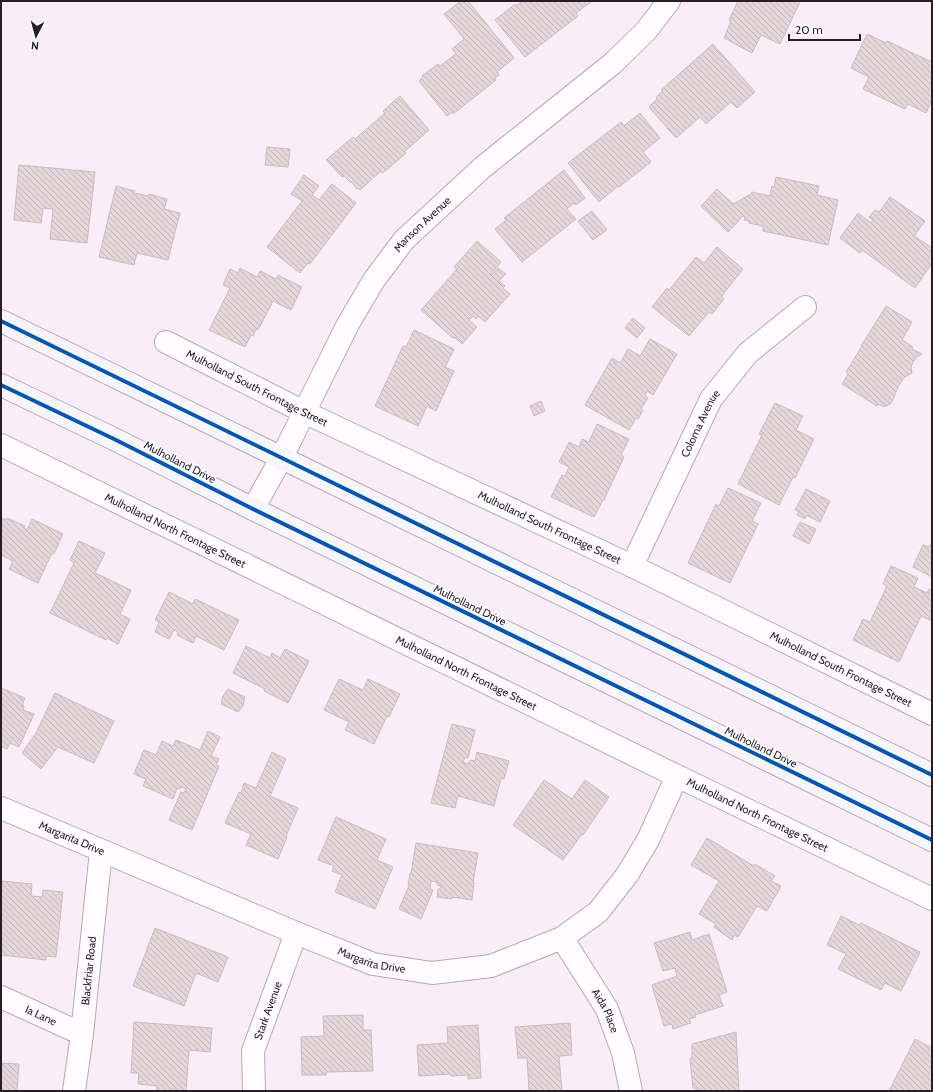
<svg xmlns="http://www.w3.org/2000/svg" width="933" height="1092" font-family="Cabin,sans-serif">
<style>
.building{fill:url(#building-back-hatch);stroke:#c8bcc0}
.lines{fill:none;stroke-linecap:round;stroke-linejoin:round}
.street-casing{stroke:#b4aab3;stroke-width:24}
.secondary-casing{stroke:#b4aab3;stroke-width:24}
.street{stroke:#fefcfe;stroke-width:22}
.secondary{stroke:#f8f5fa;stroke-width:22}
.cycleway-casing{stroke:#fff;stroke-width:6}
.cycleway{stroke:#0057b8;stroke-width:4}
.labels{text-anchor:middle;dominant-baseline:central;stroke-width:4;stroke-linejoin:round;paint-order:stroke}
.street-label{font-size:11px;fill:#281e27;stroke:#fff}
</style>
<defs>
<pattern id="building-back-hatch" width="6" height="6" patternUnits="userSpaceOnUse"><rect width="6" height="6" fill="#e5d6da"/><path d="M-1 5l2 2M0 0l6 6M5-1l2 2" fill="none" stroke="#c4b7bb"/></pattern>
</defs>
<rect width="100%" height="100%" fill="#f9edf8"/>
<!-- building -->
<g class="building">
<path d="M461 1H468L514 58 497 72 499 75 495 78 496 80 453 114 452 112 447 116 419 81 423 77 422 76 438 64 440 66 456 54 452 49 464 39 444 14Z"/>
<path d="M523 1H590L591 2 576 13 578 16 525 57 495 20 515 4 516 6Z"/>
<path d="M738 1H799L800 2 780 44 761 35 752 53 724 38 731 21 729 20Z"/>
<path d="M867 34 886 43 887 41 932 62V100L926 113 908 104 905 109 863 89 869 77 851 68Z"/>
<path d="M713 44 755 92 737 108 731 102 706 124 700 117 676 138 649 107 657 99 656 97 663 91 661 90Z"/>
<path d="M400 96 429 130 404 152 406 153 383 173 381 171 360 190 358 188 357 189 352 182 351 183 344 176 342 177 326 160 353 137 355 139 385 113 383 111Z"/>
<path d="M640 113 660 138 643 152 651 162 619 187 618 186 599 202 568 163 621 122 624 126Z"/>
<path d="M267 147 290 149 288 167 265 165Z"/>
<path d="M19 165 95 172 87 243 50 239 53 209 43 208 41 223 14 220Z"/>
<path d="M564 170 585 198 576 205 574 203 567 209 576 219 522 262 495 229 506 220 504 218Z"/>
<path d="M304 175 319 186 312 195 319 200 332 184 356 203 310 264 308 263 300 273 267 247 302 201 291 194Z"/>
<path d="M776 177 819 186 817 195 838 200 828 245 763 231V226L749 223 750 221 744 220 745 217 743 216 728 232 701 206 717 189 733 204 751 194 752 192 770 196 772 186 774 187Z"/>
<path d="M116 186 135 191 134 193 148 196 149 194 167 199 164 209 180 213 168 260 137 253 134 265 99 257Z"/>
<path d="M890 197 925 221 914 236 932 248V263L915 288 862 250 860 253 840 238 858 213 871 223 873 220 869 217 875 210 879 212Z"/>
<path d="M592 211 607 230 593 240 578 221Z"/>
<path d="M477 241 501 262 491 274 492 275 498 268 506 274 499 281 505 286 503 288 510 294 485 322 478 316 476 319 473 316 469 320 477 327 462 344 454 337 453 338 421 310 457 269 454 267Z"/>
<path d="M717 247 743 269 721 297 724 299 712 314 709 312 689 336 652 307 667 288 669 290 696 257 704 263Z"/>
<path d="M240 268 257 277 260 271 276 279 278 275 302 287 291 310 273 301 258 330 256 329 253 336 251 335 245 347 209 330 230 288 223 285 230 269 238 273Z"/>
<path d="M886 306 912 322 902 340 913 347 912 349 922 354 917 357 913 362 911 367 912 373 905 377 902 380 898 387 893 400 890 404 886 406H882L878 404 877 406 842 384 848 374 846 372 862 346H861Z"/>
<path d="M633 318 645 328 637 338 625 328Z"/>
<path d="M414 330 454 349 445 367 454 371 436 411 427 406 418 426 375 406 403 346 406 347Z"/>
<path d="M650 339 677 354 653 395 647 391 645 396 648 398 641 409 643 410 638 419 636 418 629 430 585 405 612 358 620 363 628 349 640 356Z"/>
<path d="M541 401 545 411 534 416 530 406Z"/>
<path d="M775 403 803 416 796 430 814 439 795 478 793 477 779 505 738 484 762 435 759 434Z"/>
<path d="M597 424 629 439 621 455 624 457 604 500H603L594 517 551 497 562 475 565 476 569 467 559 462 569 442 579 447 582 439 589 442Z"/>
<path d="M728 488 761 503 752 521 758 524 730 583 688 563 716 504 719 506Z"/>
<path d="M806 489 830 501 820 522 806 515 805 519 797 515 799 512 795 510Z"/>
<path d="M2 518 6 520 7 518 25 526 24 528 27 530 32 519 63 534 54 554 52 553 38 583 9 569 13 561 1 555Z"/>
<path d="M800 522 816 529 809 544 793 536Z"/>
<path d="M79 541 105 553 95 573 131 590 120 614 130 619 118 644 107 638 106 640 50 613 74 563 70 560Z"/>
<path d="M932 542V577L913 567 923 545 929 547Z"/>
<path d="M891 566 918 578 914 587 927 593 929 589 932 590V621L921 616 899 662 853 640 863 619 870 622 887 586 883 584Z"/>
<path d="M169 592 193 604 195 599 239 620 224 650 196 636 193 643 177 635 178 632 174 630 169 639 155 632 159 622 155 620Z"/>
<path d="M246 646 270 658 272 653 280 658 285 649 309 661 288 703 264 691 265 689 233 673Z"/>
<path d="M339 679 363 690 368 679 400 694 389 717 387 716 374 744 345 730 349 722 324 710Z"/>
<path d="M1 688 25 698 22 705 24 706 23 710 34 714 19 747 10 743 7 749 1 746Z"/>
<path d="M228 689 245 697 243 706 238 712 221 704 223 696Z"/>
<path d="M55 693 114 721 94 763 58 747 41 769 22 753 36 733Z"/>
<path d="M452 724 475 730 468 758 465 757 463 762 468 764 470 760 475 761 477 752 509 761 504 779 501 778 494 806 458 796 455 808 431 803Z"/>
<path d="M208 731 220 737 211 756 219 759 216 765 219 766 192 830 169 820 181 792 184 793 186 789 181 787 180 789 177 788 173 799 143 786 146 779 134 774 144 750 156 755 162 741 173 746 176 740 200 750Z"/>
<path d="M272 752 286 759 270 796 298 808 286 836 287 837 278 859 246 845 251 834 225 823 239 792 241 793 244 783 256 788Z"/>
<path d="M544 780 572 799 585 780 609 797 583 835 582 834 563 860 513 825Z"/>
<path d="M336 817 386 839 377 860 393 867 375 909 335 892 342 875 332 871 334 866 318 860Z"/>
<path d="M707 838 754 866 755 864 775 876 771 881 781 886 767 911 757 906 738 937 734 935 732 940 714 927 716 924 699 914 719 881 691 865Z"/>
<path d="M416 843 478 853 473 883H474L472 900 452 897V899L437 897 438 889H440L441 886 437 885V882L431 881 430 889 433 890 421 919 399 909 409 886H408L410 873H411Z"/>
<path d="M2 881 32 884 31 896 42 897 43 890 63 892 56 957 46 956V960L1 955V894Z"/>
<path d="M841 916 859 925 861 923 920 952 901 991 885 983 881 990 838 969 846 954 827 945Z"/>
<path d="M155 928 228 957 218 982 196 973 184 1006 133 986Z"/>
<path d="M690 932 692 940 709 934 727 992 719 995 723 1006 695 1015 696 1017 689 1019 691 1023 673 1029 672 1024 664 1026 652 985 677 976 675 968 663 971 654 943Z"/>
<path d="M363 1015V1030H371L373 1071 326 1072V1075H302L301 1037 324 1036 323 1016Z"/>
<path d="M134 1022 212 1028 210 1052 189 1050 186 1091 175 1090V1089H170V1091H156L157 1086 138 1084 139 1073H131Z"/>
<path d="M570 1023 572 1055 559 1056 562 1091H529L527 1058H518L515 1027Z"/>
<path d="M478 1025 481 1078 468 1079V1075L451 1076V1074L419 1076 417 1045 448 1043 447 1027Z"/>
<path d="M736 1032 739 1091H696V1088H693L690 1059 692 1058V1044Z"/>
<path d="M915 1039 932 1048V1091H889Z"/>
<path d="M1 1063 19 1064 17 1091H1Z"/>
</g>
<g class="lines">
<defs>
<g id="street">
<path id="s1" d="M166 342 304 412 632 566 932 714"/>
<path id="s2" d="M1 445 677 776 932 899"/>
<path id="s3" d="M253 509 282 457 348 324 374 280 404 240 483 167 612 64 646 31 669 1"/>
<path id="s4" d="M632 566 711 399 748 353 805 307"/>
<path id="s5" d="M1 808 296 933 373 964 432 973 491 966 562 938 598 912 627 875 648 840 677 776"/>
<path id="s6" d="M562 938 607 1009 623 1053 631 1091"/>
<path id="s7" d="M1 997 82 1034"/>
<path id="s8" d="M74 1091 82 1034 101 851"/>
<path id="s9" d="M254 1091 253 1051 296 933"/>
</g>
<g id="secondary">
<path d="M1 321 932 775"/>
<path d="M1 385 114 439 253 509 932 840"/>
</g>
</defs>
<!-- street casing -->
<use href="#street" class="street-casing"/>
<!-- secondary casing -->
<use href="#secondary" class="secondary-casing"/>
<!-- street -->
<use href="#street" class="street"/>
<!-- secondary -->
<use href="#secondary" class="secondary"/>
<defs>
<g id="cycleway">
<path d="M1 321 932 775"/>
<path d="M1 385 114 439 253 509 932 840"/>
</g>
</defs>
<!-- cycleway casing -->
<use href="#cycleway" class="cycleway-casing"/>
<!-- cycleway -->
<use href="#cycleway" class="cycleway"/>
</g>
<g class="labels">
<!-- street labels -->
<g class="street-label">
<text stroke="none"><textPath href="#s3" startOffset="333">Manson Avenue</textPath></text>
<text stroke="none"><textPath href="#s1" startOffset="102">Mulholland South Frontage Street</textPath></text>
<text stroke="none"><textPath href="#s4" startOffset="158">Coloma Avenue</textPath></text>
<text transform="translate(180 462) rotate(27)">Mulholland Drive</text>
<text stroke="none"><textPath href="#s1" startOffset="426">Mulholland South Frontage Street</textPath></text>
<text stroke="none"><textPath href="#s2" startOffset="194">Mulholland North Frontage Street</textPath></text>
<text transform="translate(470 605) rotate(26)">Mulholland Drive</text>
<text stroke="none"><textPath href="#s1" startOffset="750">Mulholland South Frontage Street</textPath></text>
<text stroke="none"><textPath href="#s2" startOffset="518">Mulholland North Frontage Street</textPath></text>
<text transform="translate(761 747) rotate(26)">Mulholland Drive</text>
<text stroke="none"><textPath href="#s2" startOffset="842">Mulholland North Frontage Street</textPath></text>
<text stroke="none"><textPath href="#s5" startOffset="77">Margarita Drive</textPath></text>
<text stroke="none"><textPath href="#s5" startOffset="401">Margarita Drive</textPath></text>
<text stroke="none"><textPath href="#s8" startOffset="121">Blackfriar Road</textPath></text>
<text stroke="none"><textPath href="#s9" startOffset="83">Stark Avenue</textPath></text>
<text stroke="none"><textPath href="#s6" startOffset="85">Aida Place</textPath></text>
<text stroke="none"><textPath href="#s7" startOffset="44">Ia Lane</textPath></text>
</g>
</g>
<!-- border -->
<rect width="933" height="1092" fill="none" stroke="#281e27" stroke-width="4"/>
<!-- north arrow -->
<g transform="translate(36 36) rotate(186)" stroke="#ffffff" stroke-width="3" paint-order="stroke">
<path d="M0-3L7 15L0 10L-7 15Z" fill="#281e27"/>
<text y="-6" font-size="11" font-weight="bold" text-anchor="middle" fill="#281e27">N</text>
</g>
<!-- scale -->
<path d="M789 34v6h71v-6" fill="none" stroke="#281e27" stroke-width="2"/>
<text x="795" y="34" font-size="12" fill="#281e27" stroke="#ffffff" stroke-width="3" paint-order="stroke">20 m</text>
</svg>
